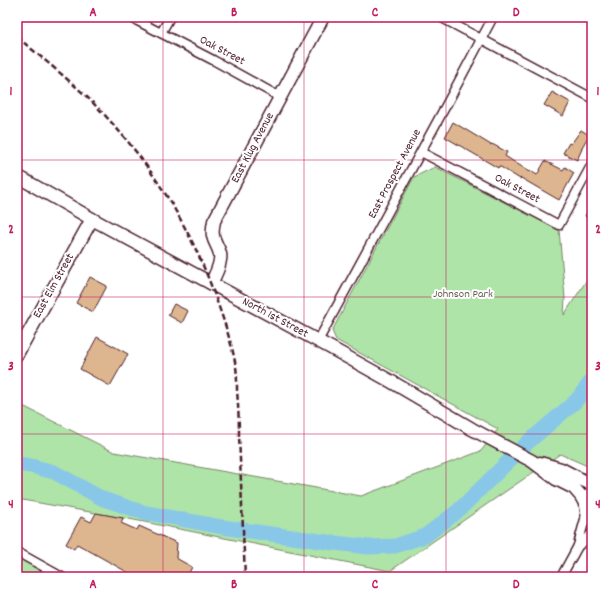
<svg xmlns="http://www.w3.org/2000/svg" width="609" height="594" font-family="Dekko,sans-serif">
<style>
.green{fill:#aee4a7;stroke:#7c8269}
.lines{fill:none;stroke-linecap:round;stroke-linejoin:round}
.river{stroke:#89c7e9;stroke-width:15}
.building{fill:#ddb58e;stroke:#4a1f2b}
.street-casing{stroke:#4a1f2b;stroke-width:11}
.secondary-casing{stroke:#4a1f2b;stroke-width:15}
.street{stroke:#fff;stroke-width:8}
.secondary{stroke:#fff;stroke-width:12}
.rail{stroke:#4a1f2b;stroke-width:2.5;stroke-dasharray:6 3;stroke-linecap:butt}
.grid{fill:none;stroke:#c2185b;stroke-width:1;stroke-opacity:0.55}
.labels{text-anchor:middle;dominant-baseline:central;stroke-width:4;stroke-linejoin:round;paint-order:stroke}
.street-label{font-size:12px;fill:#4a1f2b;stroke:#fff}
.park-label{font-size:12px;fill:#685a50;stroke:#fff}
.neatline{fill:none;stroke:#c2185b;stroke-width:1.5}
.grid-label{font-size:13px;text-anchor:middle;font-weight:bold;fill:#c2185b}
</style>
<rect width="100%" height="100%" fill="#fff"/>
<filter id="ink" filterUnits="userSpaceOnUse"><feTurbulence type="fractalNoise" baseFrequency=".025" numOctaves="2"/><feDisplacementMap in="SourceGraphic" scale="8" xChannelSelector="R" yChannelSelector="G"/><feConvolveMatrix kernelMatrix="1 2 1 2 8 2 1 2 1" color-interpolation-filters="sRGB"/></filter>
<g filter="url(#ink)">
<!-- green -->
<g class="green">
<path d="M435 167 559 230 565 298 564 315 592 272V468L560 454 390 571 129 519 17 499V403L114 452 361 496 481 451 498 429 336 340 332 331 414 177Z"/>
<path d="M17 557 45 572 43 577H17Z"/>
</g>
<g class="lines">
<!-- river -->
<path class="river" d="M17 464 31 466 54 472 103 499 142 512 222 527 327 542 368 547 395 546 425 536 458 511 527 443 576 401 592 380"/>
</g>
<!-- building -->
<g class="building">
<path d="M552 92 570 102 563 116 544 105Z"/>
<path d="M453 122 491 145 492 144 507 152 505 156 530 172 531 171 537 175 545 161 563 170 565 167 574 173 559 200 521 178 520 179 499 166 498 168 445 137Z"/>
<path d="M581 130 589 135 581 149H582L577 160 563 153 569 143 571 144Z"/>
<path d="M592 203V221L585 216Z"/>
<path d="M90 277 107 286 93 312 76 303Z"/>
<path d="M174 304 188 311 182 323 168 315Z"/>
<path d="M97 337 128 354 110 386 80 369Z"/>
<path d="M96 513 123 518 121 523 137 530 139 526 177 543 176 558 192 567 187 577H136L77 544 74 549 66 544 81 517 91 522Z"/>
</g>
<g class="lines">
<defs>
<g id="street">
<path d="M130 17 213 60 280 97"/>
<path d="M440 17 592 98"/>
<path d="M161 33 170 17"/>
<path d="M421 152 559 225 592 164"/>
<path d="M318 341 450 98 493 17"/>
<path d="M578 546 585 541 592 533"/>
<path d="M17 552 62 577"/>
<path d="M561 577 578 546 580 537 585 519 586 511"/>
</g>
<g id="secondary">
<path d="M17 176 92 219 331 348 392 382 472 429 532 461 556 479 574 488 581 496 586 505"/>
<path d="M211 283C215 276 219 269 220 260 222 251 215 245 213 236 212 231 213 226 214 221L323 17"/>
<path d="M17 354 92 219"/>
<path d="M540 463 561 469 582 480 592 484"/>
<path d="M592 492C585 501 584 512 592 520"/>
</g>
</defs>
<!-- street casing -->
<use href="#street" class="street-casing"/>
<!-- secondary casing -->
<use href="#secondary" class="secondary-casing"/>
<!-- street -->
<use href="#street" class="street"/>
<!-- secondary -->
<use href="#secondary" class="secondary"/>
<!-- rail -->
<path class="rail" d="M17 37C40 56 63 75 85 95 143 151 188 220 215 296 223 318 232 343 236 367 237 374 237 381 237 389 238 404 239 419 239 435 241 482 243 530 245 577"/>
</g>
</g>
<!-- grid -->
<path class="grid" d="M163 17V577M304 17V577M446 17V577M17 160H592M17 297H592M17 434H592"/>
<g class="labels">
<!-- street labels -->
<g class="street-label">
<text transform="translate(222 51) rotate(28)">Oak Street</text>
<text transform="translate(253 148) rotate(-62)">East Klug Avenue</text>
<text transform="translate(395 174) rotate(-62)">East Prospect Avenue</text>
<text transform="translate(517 189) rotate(28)">Oak Street</text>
<text transform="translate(54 286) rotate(-61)">East Elm Street</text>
<text transform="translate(275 318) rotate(28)">North 1st Street</text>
</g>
<!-- park labels -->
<g class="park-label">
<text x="463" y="294">Johnson Park</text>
</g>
</g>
<!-- margin -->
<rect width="609" height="594" fill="none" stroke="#fff" stroke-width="44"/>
<rect x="22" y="22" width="565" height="550" class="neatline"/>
<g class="grid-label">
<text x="93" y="16">A</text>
<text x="234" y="16">B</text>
<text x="375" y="16">C</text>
<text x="516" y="16">D</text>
<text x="11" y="95">1</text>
<text x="598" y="95">1</text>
<text x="11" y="233">2</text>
<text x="598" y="233">2</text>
<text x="11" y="370">3</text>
<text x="598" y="370">3</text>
<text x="11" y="508">4</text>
<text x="598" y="508">4</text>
<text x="93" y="588">A</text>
<text x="234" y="588">B</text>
<text x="375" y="588">C</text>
<text x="516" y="588">D</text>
</g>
</svg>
